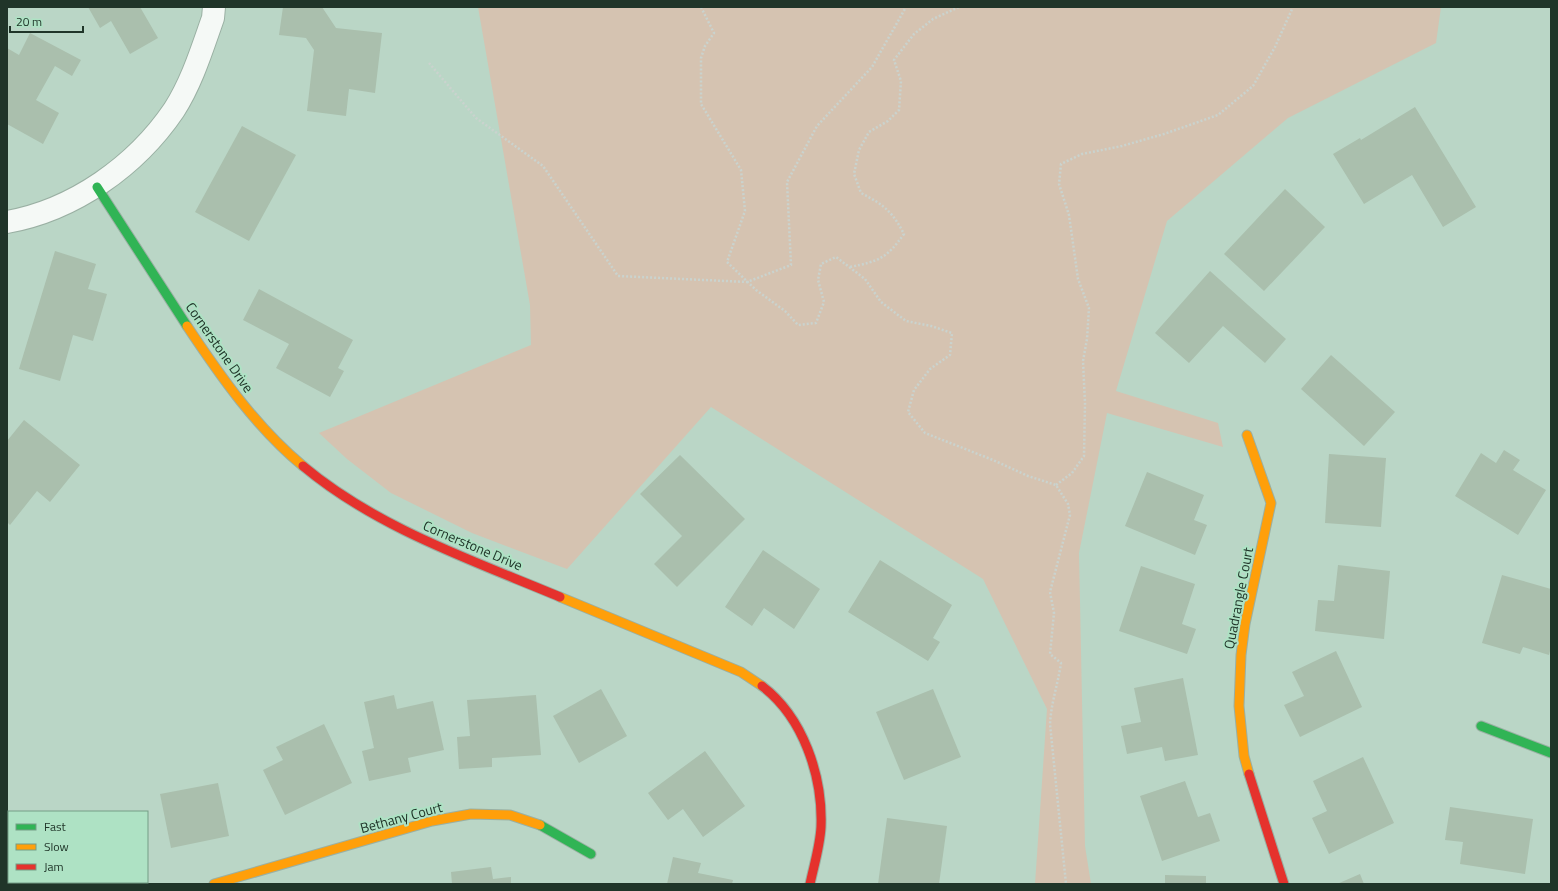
<svg xmlns="http://www.w3.org/2000/svg" width="1558" height="891" font-family="'Titillium Web',sans-serif">
<style>
.green{fill:#d5c3b1}
.building{fill:#aabfad}
.lines{fill:none;stroke-linecap:round;stroke-linejoin:round}
.street-casing{stroke:#9ab0a3;stroke-width:24}
.fast-casing{stroke:#9ab0a3;stroke-width:11}
.slow-casing{stroke:#9ab0a3;stroke-width:11}
.jam-casing{stroke:#9ab0a3;stroke-width:11}
.path{stroke:#cad3ce;stroke-width:2.5;stroke-dasharray:2 2;stroke-linecap:butt}
.street{stroke:#f5f9f6;stroke-width:22}
.fast{stroke:#30b455;stroke-width:9}
.slow{stroke:#ff9f0a;stroke-width:9}
.jam{stroke:#e5322d;stroke-width:9}
.labels{text-anchor:middle;dominant-baseline:central;stroke-width:4;stroke-linejoin:round;paint-order:stroke}
.street-label{font-size:14px;fill:#203529;stroke:#aee2c4}
</style>
<rect width="100%" height="100%" fill="#bad6c6"/>
<!-- green -->
<path class="green" d="M478 7H1441L1436 43 1288 118 1167 221 1116 391 1218 423 1223 447 1107 413 1079 553 1085 846 1091 884H1035L1047 709 983 579 711 407 567 569 472 533 391 493 347 459 319 433 531 345 530 305Z"/>
<!-- building -->
<g class="building">
<path d="M88 7H140L158 38 130 54 111 21 100 28Z"/>
<path d="M283 7H322L336 28 382 33 375 93 349 89 346 116 307 111 314 50 306 38 279 35Z"/>
<path d="M30 33 81 60 72 76 55 66 36 100 59 113 43 144 7 124V48L19 55Z"/>
<path d="M1415 107 1476 207 1443 227 1412 175 1364 204 1333 154 1360 138 1361 140Z"/>
<path d="M242 126 296 155 249 241 195 212Z"/>
<path d="M1285 189 1325 227 1264 291 1224 254Z"/>
<path d="M55 251 96 264 88 289 107 294 93 341 73 335 60 381 19 369Z"/>
<path d="M1210 271 1286 339 1265 363 1223 326 1189 363 1155 333Z"/>
<path d="M259 289 353 340 338 368 344 371 330 397 276 368 289 344 243 320Z"/>
<path d="M1331 355 1395 412 1364 446 1301 389Z"/>
<path d="M24 420 80 465 50 502 37 491 10 525 7 522V441Z"/>
<path d="M1504 450 1520 460 1513 470 1546 490 1518 535 1455 496 1481 453 1496 463Z"/>
<path d="M1329 454 1386 458 1381 527 1325 523Z"/>
<path d="M680 455 745 519 677 587 654 564 682 536 640 494Z"/>
<path d="M1147 472 1204 495 1194 520 1207 525 1195 555 1125 526Z"/>
<path d="M763 550 820 589 794 629 764 608 752 626 725 607Z"/>
<path d="M880 560 952 605 933 638 940 642 928 661 848 612Z"/>
<path d="M1338 565 1390 571 1384 639 1315 631 1318 600 1334 601Z"/>
<path d="M1141 566 1195 584 1182 624 1196 629 1187 654 1119 631Z"/>
<path d="M1502 575 1551 589V647L1549 655 1523 647 1520 654 1482 643Z"/>
<path d="M1336 651 1362 707 1300 737 1284 705 1304 696 1292 672Z"/>
<path d="M1183 678 1198 755 1165 761 1162 747 1127 754 1121 726 1141 722 1134 688Z"/>
<path d="M601 689 627 736 579 763 553 716Z"/>
<path d="M933 689 961 757 904 780 876 712Z"/>
<path d="M394 695 397 709 433 701 444 750 408 758 411 772 369 781 362 751 374 748 364 702Z"/>
<path d="M536 695 541 755 492 758V767L459 769 457 737 470 736 467 700Z"/>
<path d="M324 724 352 783 285 815 263 770 283 760 276 747Z"/>
<path d="M705 751 745 806 703 837 683 809 668 820 648 793Z"/>
<path d="M1363 757 1394 823 1329 854 1312 818 1327 811 1313 781Z"/>
<path d="M1185 781 1198 817 1210 813 1220 841 1162 861 1140 796Z"/>
<path d="M218 783 229 836 171 848 160 794Z"/>
<path d="M1450 807 1533 819 1525 874 1460 864 1463 842 1445 840Z"/>
<path d="M887 818 947 826 939 884H878Z"/>
<path d="M673 857 701 863 698 873 733 880 732 884H667Z"/>
<path d="M491 867 493 879 511 877V884H452L451 872Z"/>
<path d="M1360 874 1364 884H1337Z"/>
<path d="M1165 875 1206 876V884H1165Z"/>
</g>
<g class="lines">
<defs>
<path id="street" d="M7 222C74 210 136 166 174 110 192 82 202 49 213 18L214 7"/>
<g id="fast">
<path d="M97 187 187 326"/>
<path d="M1481 726 1551 753"/>
<path d="M540 825 591 854"/>
</g>
<g id="slow">
<path d="M187 326C221 377 256 427 303 466"/>
<path d="M1247 435 1271 503 1245 624 1241 655 1239 706 1244 756 1249 774"/>
<path d="M560 597 741 672 762 686"/>
<path d="M214 884 432 821 471 814 510 815 540 825"/>
</g>
<g id="jam">
<path d="M303 466C377 528 472 560 560 597"/>
<path d="M762 686C803 717 823 776 821 827 820 846 814 865 810 884"/>
<path d="M1249 774 1284 884"/>
</g>
</defs>
<!-- street casing -->
<use href="#street" class="street-casing"/>
<!-- fast casing -->
<use href="#fast" class="fast-casing"/>
<!-- slow casing -->
<use href="#slow" class="slow-casing"/>
<!-- jam casing -->
<use href="#jam" class="jam-casing"/>
<!-- path -->
<g class="path">
<path d="M701 7 714 33 705 46 701 58V104L741 170 745 211 727 262 756 290 785 311 798 325 816 323 824 302 818 280 821 264 836 257 865 279 881 302 906 321 931 326 952 333 950 355 930 369 914 390 908 412 925 433 993 460 1028 476 1056 485 1068 504 1070 515 1050 592 1054 613 1050 654 1061 663C1058 684 1051 703 1050 724L1066 884"/>
<path d="M429 63 476 118 543 166 618 276 747 282 791 265 787 182 817 126 872 67 906 7"/>
<path d="M850 267C879 261 886 259 904 234 892 211 884 205 861 193L854 174 859 150 869 132 888 121 899 110 901 81 894 60 914 34 933 19 959 7"/>
<path d="M1056 485 1072 473 1084 456 1085 403 1083 361 1087 339 1089 308 1078 279 1069 215 1059 184 1061 164 1082 154 1122 146 1164 134 1218 115 1253 86 1275 47 1293 7"/>
</g>
<!-- street -->
<use href="#street" class="street"/>
<!-- fast -->
<use href="#fast" class="fast"/>
<!-- slow -->
<use href="#slow" class="slow"/>
<!-- jam -->
<use href="#jam" class="jam"/>
</g>
<g class="labels">
<!-- street labels -->
<g class="street-label">
<text transform="translate(220 347) rotate(55)">Cornerstone Drive</text>
<text transform="translate(473 545) rotate(23)">Cornerstone Drive</text>
<text transform="translate(1238 598) rotate(-79)">Quadrangle Court</text>
<text transform="translate(401 817) rotate(-15)">Bethany Court</text>
</g>
</g>
<!-- border -->
<rect width="1558" height="891" fill="none" stroke="#203529" stroke-width="16"/>
<!-- legend -->
<rect x="8" y="811" width="140" height="72" fill="#aee2c4" stroke="#759d86"/>
<rect x="16" y="824" width="20" height="6" fill="#30b455" stroke="#759d86"/>
<text x="44" y="831" font-size="12" fill="#203529">Fast</text>
<rect x="16" y="844" width="20" height="6" fill="#ff9f0a" stroke="#759d86"/>
<text x="44" y="851" font-size="12" fill="#203529">Slow</text>
<rect x="16" y="864" width="20" height="6" fill="#e5322d" stroke="#759d86"/>
<text x="44" y="871" font-size="12" fill="#203529">Jam</text>
<!-- scale -->
<path d="M10 26v6h73v-6" fill="none" stroke="#203529" stroke-width="2"/>
<text x="16" y="26" font-size="12" fill="#203529" stroke="#aee2c4" stroke-width="3" paint-order="stroke">20 m</text>
</svg>
